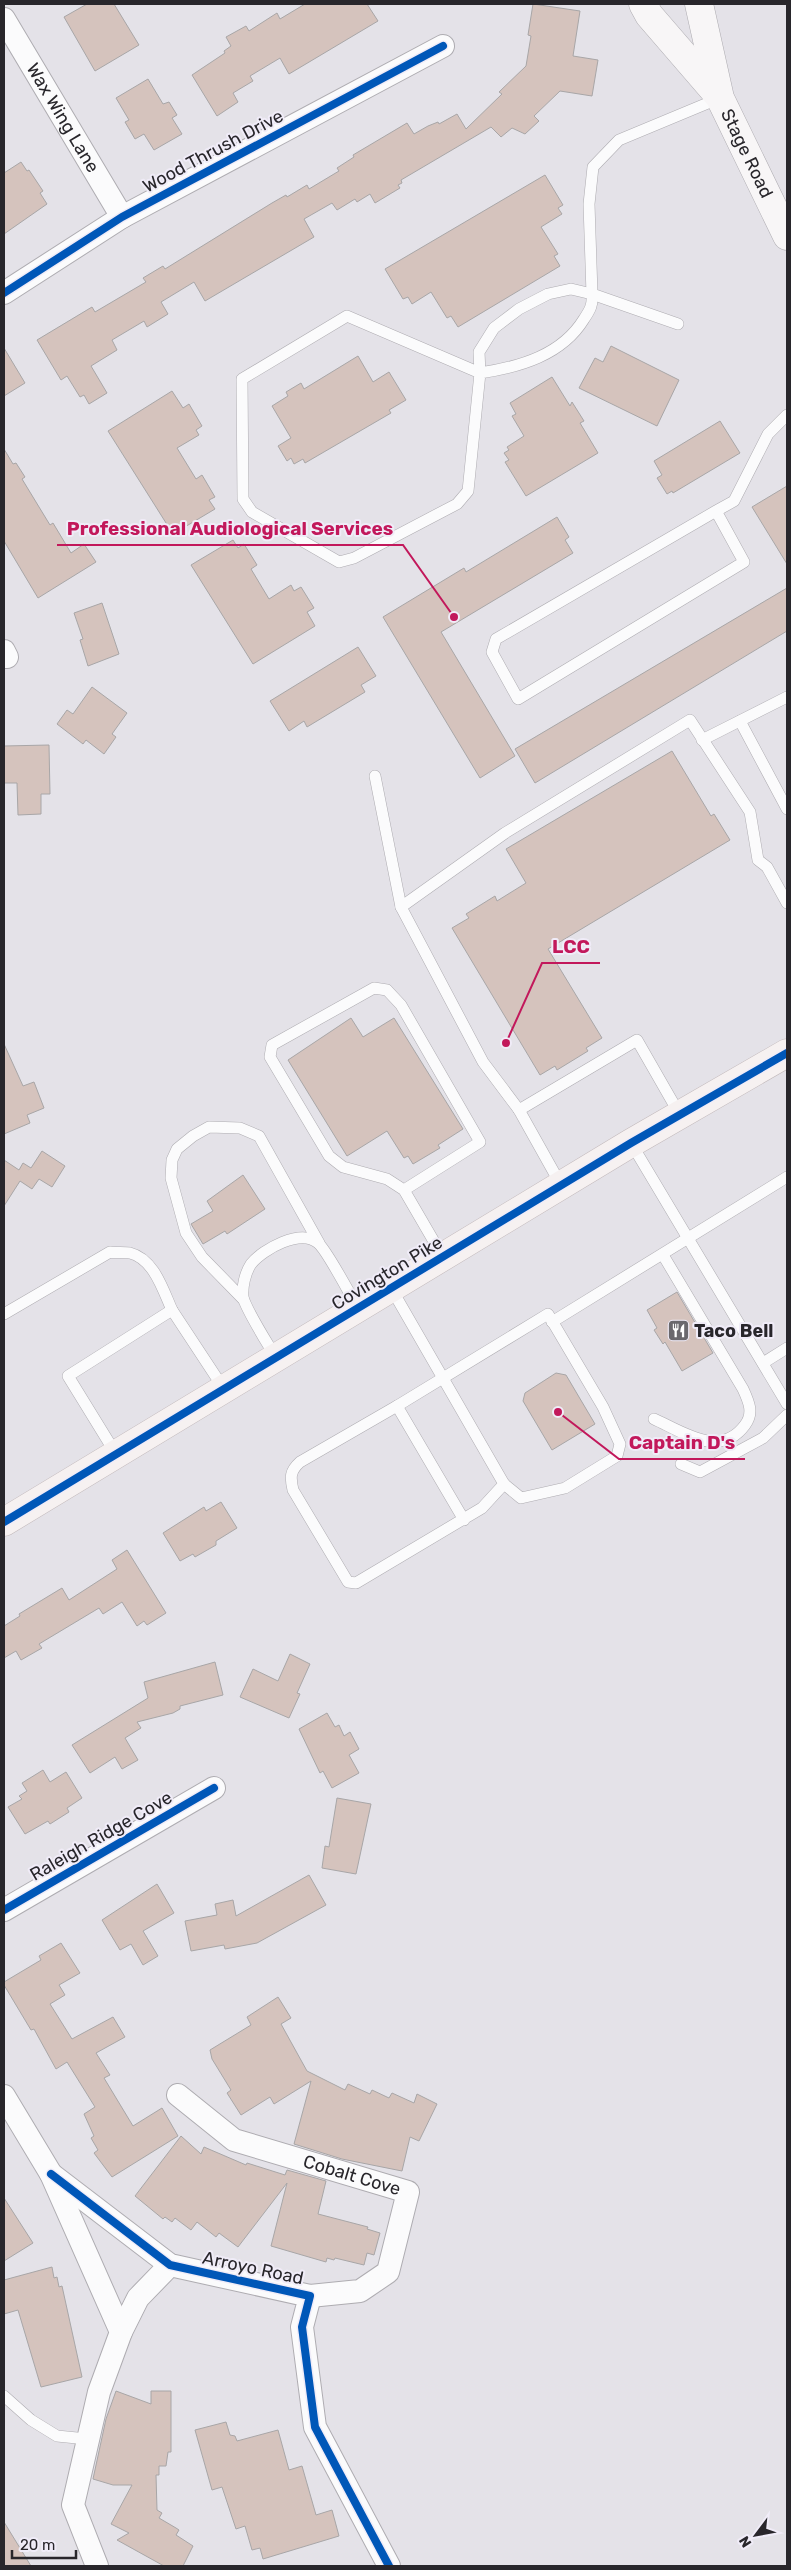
<svg xmlns="http://www.w3.org/2000/svg" width="791" height="2570" font-family="Rubik,sans-serif">
<style>
.building{fill:#d5c3bd;stroke:#a8a6a7}
.lines{fill:none;stroke-linecap:round;stroke-linejoin:round}
.service-casing{stroke:#aeacb1;stroke-width:12}
.minor-casing{stroke:#aeacb1;stroke-width:24}
.secondary-casing{stroke:#aeacb1;stroke-width:29}
.primary-casing{stroke:#c1b8ba;stroke-width:29}
.service{stroke:#fbfbfc;stroke-width:11}
.minor{stroke:#fbfbfc;stroke-width:22}
.secondary{stroke:#f8f6f7;stroke-width:28}
.primary{stroke:#f6f1f1;stroke-width:28}
.cycleway-casing{stroke:#f0ecf8;stroke-width:11}
.cycleway{stroke:#0057b8;stroke-width:8}
.labels{text-anchor:middle;dominant-baseline:central;stroke-width:4;stroke-linejoin:round;paint-order:stroke}
.street-label{font-size:18px;fill:#28262b;stroke:#f0ecf8}
.poi-label{font-size:18px;font-weight:bold;fill:#28262b;stroke:#f0ecf8;text-anchor:start}
.leader{fill:none;stroke:#c2185b;stroke-width:2}
.callout-dot{fill:#c2185b;stroke:#f0ecf8;stroke-width:2}
.callout-label{font-size:19px;text-anchor:middle;font-weight:bold;fill:#c2185b;stroke:#f0ecf8;stroke-width:4;stroke-linejoin:round;paint-order:stroke}
</style>
<rect width="100%" height="100%" fill="#e4e2e8"/>
<!-- building -->
<g class="building">
<path d="M87 4H114L139 45 95 71 64 17Z"/>
<path d="M305 4H367L378 21 289 74 280 58 250 76 253 81 233 93 238 102 217 116 192 75 225 53 224 51 231 46 226 37 246 26 249 31 277 13 280 19Z"/>
<path d="M533 4 580 11 573 56 598 60 592 96 560 91 534 116 539 121 525 134 512 128 501 137 491 127 401 180 402 183 398 185 400 188 375 203 370 194 357 202 355 199 337 210 332 203 304 219 314 237 205 301 194 282 161 302 168 314 147 327 144 321 112 340 117 350 91 366 107 393 89 404 84 395 80 397 67 376 61 380 37 340 92 307 95 312 146 282 143 278 163 266 165 269 272 203 286 195 287 197 307 185 309 189 339 171 337 168 354 157 353 155 407 123 414 134 428 126 438 122 439 124 457 114 466 129 502 94 499 92 526 66 531 36 528 35Z"/>
<path d="M148 79 163 104 169 102 177 115 172 118 182 134 154 150 144 134 135 139 125 122 129 120 116 98Z"/>
<path d="M21 162 27 171 29 170 43 191 40 193 47 204 4 234V173Z"/>
<path d="M545 175 563 205 558 208 562 214 541 227 558 254 554 256 560 266 458 327 451 316 447 318 431 292 412 304 408 297 403 299 385 269Z"/>
<path d="M611 346 679 380 657 426 579 388 595 358 603 362Z"/>
<path d="M4 348 25 383 4 396Z"/>
<path d="M358 356 373 382 389 372 406 400 389 410 391 413 305 463 303 459 294 464 291 458 287 461 278 446 291 438 272 406 288 396 286 392 301 383 304 389Z"/>
<path d="M552 377 570 406 572 402 584 421 580 423 598 453 526 496 505 462 509 460 504 453 509 450 507 447 524 436 512 416 516 414 510 403Z"/>
<path d="M172 391 183 408 189 404 202 426 196 430 199 435 177 448 196 479 202 475 215 497 209 500 215 509 173 534 108 431Z"/>
<path d="M720 421 740 453 673 493 672 491 667 494 657 478 662 475 654 461Z"/>
<path d="M4 449 13 464 16 463 25 477 22 479 50 525 53 523 71 553 84 544 96 562 38 598 4 541Z"/>
<path d="M787 486V564L752 507Z"/>
<path d="M557 517 569 537 565 540 573 553 441 632 515 756 480 778 383 617 464 568 466 572Z"/>
<path d="M233 540 238 548 244 544 257 565 251 569 269 599 291 585 294 591 301 587 314 608 307 612 315 626 253 664 191 565Z"/>
<path d="M787 588V631L535 783 515 749Z"/>
<path d="M102 603 119 654 88 666 80 640 83 639 74 613Z"/>
<path d="M358 647 376 676 361 685 365 692 307 727 304 721 289 731 270 701Z"/>
<path d="M92 687 127 713 112 734 116 737 104 754 86 740 83 744 57 724 67 710 73 714Z"/>
<path d="M49 745 50 794H41V814L18 815 17 783H4V746Z"/>
<path d="M672 751 711 816 714 814 730 840 548 949 602 1038 586 1048 588 1051 557 1070 555 1066 540 1075 452 928 469 918 466 914 495 896 497 901 526 883 506 849Z"/>
<path d="M351 1018 363 1037 394 1018 463 1129 438 1145 440 1148 413 1164 408 1156 404 1158 387 1131 347 1156 288 1060Z"/>
<path d="M4 1044 23 1086 34 1082 44 1108 27 1115 30 1123 4 1134Z"/>
<path d="M42 1151 65 1166 52 1187 39 1179 32 1189 20 1181 4 1206V1160L19 1170 23 1163 31 1168Z"/>
<path d="M243 1175 265 1209 227 1234 225 1231 203 1244 191 1224 213 1211 207 1201Z"/>
<path d="M677 1292 713 1353 682 1371 665 1342 663 1344 654 1330 657 1328 647 1310Z"/>
<path d="M556 1373 566 1375 595 1424 552 1450 523 1401 525 1393Z"/>
<path d="M221 1502 237 1528 216 1541V1545L195 1557 193 1554 180 1561 163 1533 204 1507 206 1511Z"/>
<path d="M127 1550 166 1613 147 1625 144 1621 137 1626 122 1602 103 1614 99 1608 39 1644 42 1648 21 1660 16 1651 4 1658V1626L20 1616 19 1614 62 1588 69 1600 117 1569 112 1560Z"/>
<path d="M290 1654 310 1664 297 1693 300 1694 289 1718 240 1697 253 1669 278 1681Z"/>
<path d="M215 1662 223 1695 180 1706V1709L173 1713 137 1722 141 1728 125 1738 138 1760 122 1769 115 1757 90 1773 72 1745 148 1698 144 1682Z"/>
<path d="M327 1713 335 1727 339 1725 344 1736 350 1732 359 1749 349 1755 359 1773 332 1788 323 1771 320 1773 299 1729Z"/>
<path d="M43 1770 50 1782 66 1772 82 1798 67 1808 69 1812 50 1824 48 1821 25 1834 8 1807 22 1799 19 1796 27 1791 22 1783Z"/>
<path d="M337 1798 371 1804 356 1874 322 1868 325 1846 329 1847Z"/>
<path d="M309 1875 326 1905 257 1943 225 1949 224 1945 191 1951 185 1921 217 1915 215 1904 233 1900 236 1916Z"/>
<path d="M157 1884 174 1913 143 1931 158 1956 143 1965 131 1944 120 1950 102 1920Z"/>
<path d="M61 1943 80 1973 59 1985 65 1995 50 2004 72 2039 113 2017 125 2037 96 2053 110 2075 104 2078 133 2126 162 2108 178 2136 112 2177 94 2153 98 2150 91 2138 94 2136 84 2114 95 2107 67 2062 56 2069 34 2029 31 2030 4 1985V1982L41 1960 39 1956Z"/>
<path d="M278 1997 291 2018 281 2024 307 2071 345 2090 348 2084 370 2094 372 2090 389 2098 392 2093 414 2103 417 2094 437 2104 419 2141 410 2137 402 2171 342 2159 294 2144 311 2081 274 2104 270 2097 241 2115 227 2093 231 2090 212 2059 210 2050 251 2025 247 2017Z"/>
<path d="M181 2136 201 2154 204 2147 246 2165 247 2163 285 2175 287 2170 326 2181 318 2214 368 2227 367 2229 380 2233 374 2255 367 2253 364 2265 335 2258 334 2260 327 2258 326 2262 271 2246 287 2183 238 2247 219 2233 216 2237 197 2222 191 2230 175 2218 172 2222 165 2217 163 2219 135 2196Z"/>
<path d="M4 2198 33 2243 4 2261Z"/>
<path d="M52 2267 54 2278 57 2277 59 2287 62 2286 82 2377 41 2387 18 2310 4 2314V2280Z"/>
<path d="M116 2391 151 2404V2391H171V2452H168L166 2466H159V2475H156L157 2510 162 2513 159 2518 176 2528 179 2530 176 2535 193 2546 183 2566H164L117 2540 129 2533 111 2524 132 2485H113L93 2479 106 2419Z"/>
<path d="M226 2422 230 2435 235 2436 237 2441 278 2430 289 2470 302 2466 316 2515 332 2510 339 2536 263 2559 260 2548 252 2550 245 2526 236 2529 222 2487 212 2490 195 2430Z"/>
<path d="M4 2522 31 2566H4Z"/>
</g>
<g class="lines">
<defs>
<g id="service">
<path d="M678 324 592 294 589 204 593 167 619 140 720 98"/>
<path d="M480 373 347 316 242 379 243 499 252 512 339 562 354 558 457 504 468 491 480 373 479 352 494 328 519 309 548 294 571 289 592 294C593 305 590 310 584 319 562 355 520 367 480 373"/>
<path d="M716 511 744 562 518 699 492 652 496 639 716 511 734 501 768 434 787 415"/>
<path d="M740 721 787 809"/>
<path d="M702 740 787 697"/>
<path d="M375 776 401 907 483 1062 519 1110"/>
<path d="M401 907 505 833 690 720 750 812 758 860 767 867 787 903"/>
<path d="M631 1143 787 1404"/>
<path d="M561 1185 519 1110 637 1040 680 1115"/>
<path d="M404 1190 480 1142 401 1005 387 990 374 988 272 1045 270 1057 329 1156 343 1167 387 1179 404 1190 443 1257"/>
<path d="M391 1288 504 1484 482 1508 356 1583 348 1582 293 1490C290 1477 290 1471 300 1462L397 1406 464 1520"/>
<path d="M243 1299 202 1257 186 1233 171 1178 172 1160 177 1149 193 1136 209 1127 240 1128 259 1136 319 1243"/>
<path d="M4 1314 110 1252C116 1253 124 1252 130 1253 154 1259 163 1290 172 1310"/>
<path d="M552 1322 787 1177"/>
<path d="M276 1358C268 1344 246 1310 243 1297 242 1287 245 1273 251 1264 263 1249 301 1228 318 1243 327 1250 350 1295 358 1308"/>
<path d="M763 1363 787 1348"/>
<path d="M397 1406 548 1314 603 1407 620 1444 617 1456 565 1488 521 1498 504 1484"/>
<path d="M654 1419C683 1432 720 1459 745 1425 754 1413 749 1402 743 1389L663 1255"/>
<path d="M116 1454 68 1376 172 1310 224 1389"/>
<path d="M681 1464 700 1472 763 1438 787 1415"/>
<path d="M4 2396 31 2420 57 2436 87 2439"/>
</g>
<g id="minor">
<path id="s1" d="M4 19 122 217"/>
<path d="M4 293 122 217 443 46"/>
<path d="M4 651 7 657"/>
<path d="M4 1910 214 1788"/>
<path id="s2" d="M178 2095 234 2140 408 2192 388 2272 360 2291 310 2296"/>
<path d="M4 2096 51 2174 121 2332 99 2392 73 2505 97 2566"/>
<path d="M51 2174 170 2265 310 2296 302 2327 315 2427 389 2566"/>
<path d="M121 2332 138 2298 170 2265"/>
</g>
<g id="secondary">
<path d="M643 4 649 15 718 95"/>
<path id="s3" d="M699 4 720 98 787 236"/>
</g>
<path id="primary" d="M4 1522 631 1143 787 1053"/>
</defs>
<!-- service casing -->
<use href="#service" class="service-casing"/>
<!-- minor casing -->
<use href="#minor" class="minor-casing"/>
<!-- secondary casing -->
<use href="#secondary" class="secondary-casing"/>
<!-- primary casing -->
<use href="#primary" class="primary-casing"/>
<!-- service -->
<use href="#service" class="service"/>
<!-- minor -->
<use href="#minor" class="minor"/>
<!-- secondary -->
<use href="#secondary" class="secondary"/>
<!-- primary -->
<use href="#primary" class="primary"/>
<defs>
<g id="cycleway">
<path d="M4 293 122 217 443 46"/>
<path d="M4 1522 631 1143 787 1053"/>
<path d="M4 1910 214 1788"/>
<path d="M51 2174 170 2265 310 2296 302 2327 315 2427 389 2566"/>
</g>
</defs>
<!-- cycleway casing -->
<use href="#cycleway" class="cycleway-casing"/>
<!-- cycleway -->
<use href="#cycleway" class="cycleway"/>
</g>
<!-- icons -->
<defs>
<symbol id="restaurant-square" viewBox="-11 -11 22 22"><rect x="-9" y="-9" width="18" height="18" rx="4" fill="#6a686d" stroke="#f0ecf8"/><path d="M-5-6h1v4h1v-4h1v4h1v-4h1v5L-1.5 .5V6h-2V.5L-5-1ZM5-6V6H3V1.5H1.5Q1.5-4 5-6Z" fill="#fff"/></symbol>
</defs>
<g fill-rule="evenodd">
<use href="#restaurant-square" x="666" y="1318" width="25" height="25"/>
</g>
<g class="labels">
<!-- street labels -->
<g class="street-label">
<text stroke="none"><textPath href="#s1" startOffset="115">Wax Wing Lane</textPath></text>
<text transform="translate(213 151) rotate(-28)">Wood Thrush Drive</text>
<text stroke="none"><textPath href="#s3" startOffset="158">Stage Road</textPath></text>
<text transform="translate(387 1273) rotate(-31)">Covington Pike</text>
<text transform="translate(101 1836) rotate(-30)">Raleigh Ridge Cove</text>
<text stroke="none"><textPath href="#s2" startOffset="195">Cobalt Cove</textPath></text>
<text transform="translate(253 2268) rotate(12)">Arroyo Road</text>
</g>
<!-- poi labels -->
<g class="poi-label">
<text x="694" y="1331">Taco Bell</text>
</g>
</g>
<!-- callouts -->
<path class="leader" d="M454 617L403 545H57M506 1043L542 963H600M558 1412L619 1459H745"/>
<g class="callout-dot">
<circle cx="454" cy="617" r="5"/>
<circle cx="506" cy="1043" r="5"/>
<circle cx="558" cy="1412" r="5"/>
</g>
<g class="callout-label">
<text x="230" y="535">Professional Audiological Services</text>
<text x="571" y="953">LCC</text>
<text x="682" y="1449">Captain D's</text>
</g>
<!-- border -->
<rect width="791" height="2570" fill="none" stroke="#28262b" stroke-width="10"/>
<!-- north arrow -->
<g transform="translate(756 2535) rotate(238)" stroke="#f0ecf8" stroke-width="4" paint-order="stroke">
<path d="M0-4L9 19L0 12L-9 19Z" fill="#28262b"/>
<text y="-8" font-size="14" font-weight="bold" text-anchor="middle" fill="#28262b">N</text>
</g>
<!-- scale -->
<path d="M12 2550v8h64v-8" fill="none" stroke="#28262b" stroke-width="2.5"/>
<text x="20" y="2550" font-size="15" fill="#28262b" stroke="#f0ecf8" stroke-width="4" paint-order="stroke">20 m</text>
</svg>
